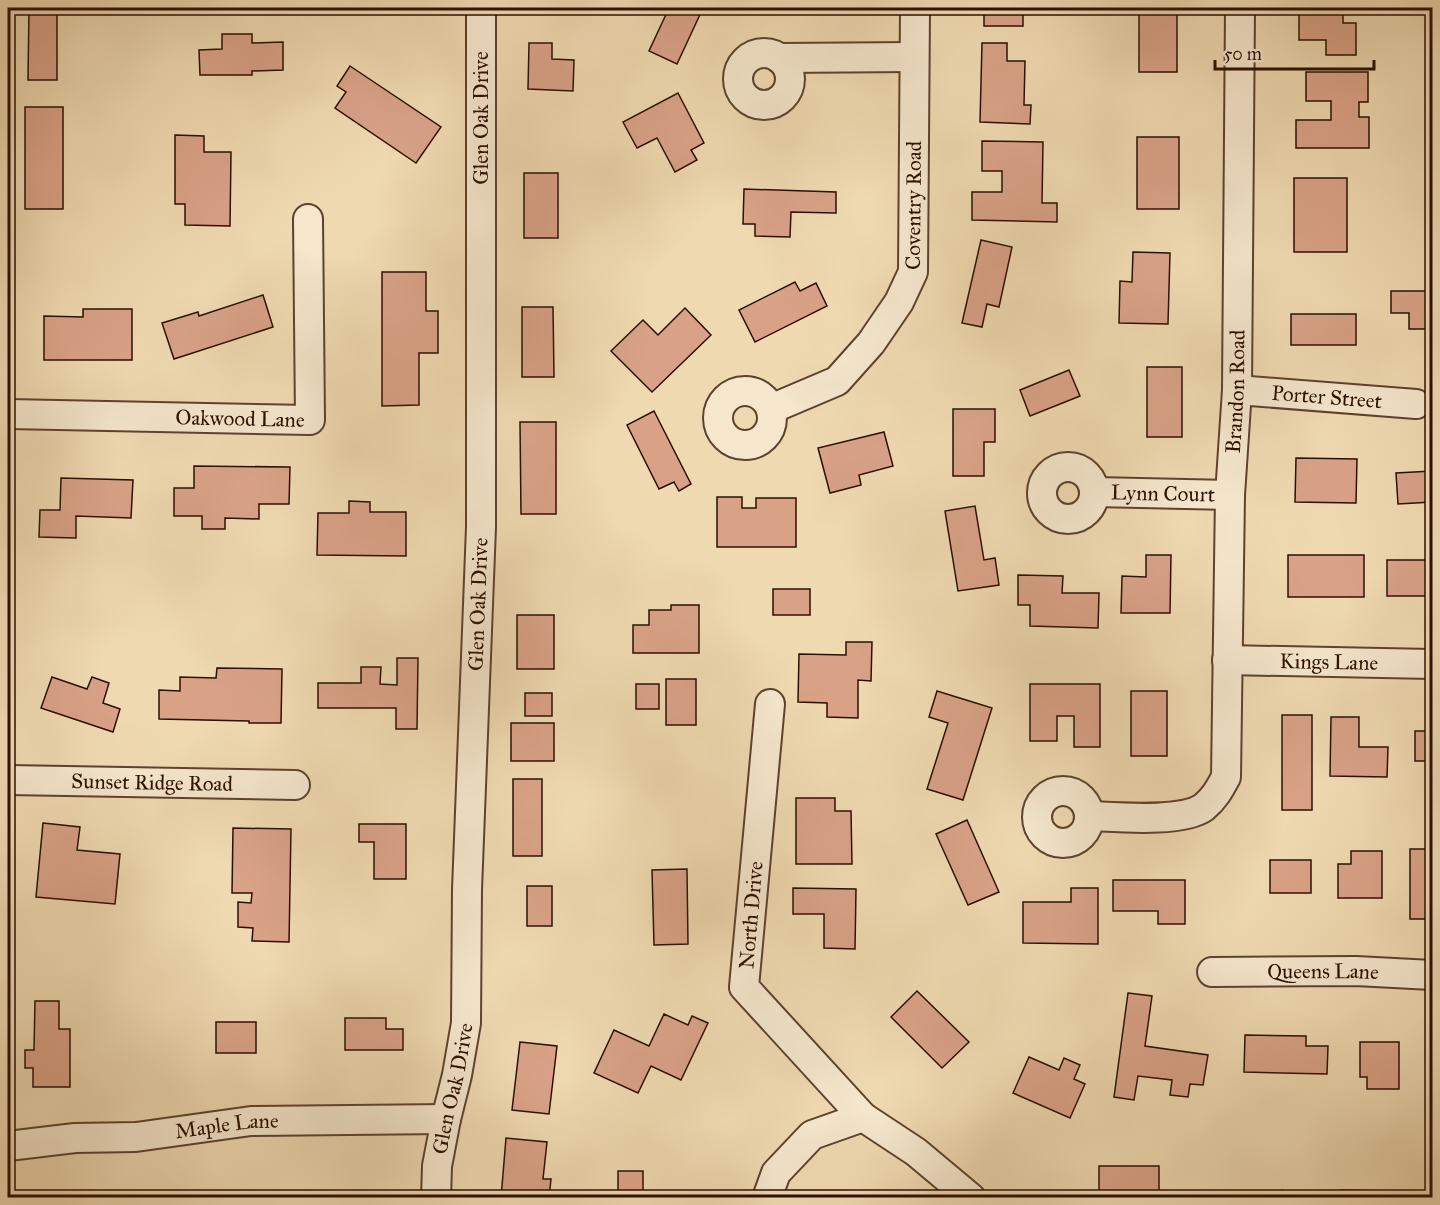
<svg xmlns="http://www.w3.org/2000/svg" width="1440" height="1205" font-family="'IM FELL Great Primer',serif">
<style>
.building{fill:#d9a287;stroke:#2c0f01;stroke-width:1.5}
.lines{fill:none;stroke-linecap:round;stroke-linejoin:round}
.minor-casing{stroke:#5d422d;stroke-width:32}
.minor{stroke:#f5e6cc;stroke-width:28}
.labels{text-anchor:middle;dominant-baseline:central;stroke-width:6;stroke-linejoin:round;paint-order:stroke}
.street-label{font-size:21px;fill:#2c0f01;stroke:#f5e6cc}
</style>
<rect width="100%" height="100%" fill="#efd9b1"/>
<filter id="stains"><feTurbulence type="fractalNoise" baseFrequency=".00333" numOctaves="4"/><feColorMatrix values="0 0 0 0 .2 0 0 0 0 .09 0 0 0 0 .02 0 0 0 .5 -.17"/></filter>
<radialGradient id="worn" r=".72"><stop offset=".6" stop-color="#630" stop-opacity="0"/><stop offset="1" stop-color="#630" stop-opacity=".3"/></radialGradient>
<!-- building -->
<g class="building">
<path d="M29 8H57V80H28Z"/>
<path d="M669 8H703L677 64 649 51Z"/>
<rect x="984" y="8" width="39" height="18"/>
<rect x="1139" y="8" width="38" height="64"/>
<path d="M1299 8H1343V23H1356V55H1326V40H1299Z"/>
<path d="M222 34H252V43L283 42V70L252 71V75H200L199 50 222 49Z"/>
<path d="M529 43H552V59L574 60 573 91 528 89Z"/>
<path d="M982 43H1007V61H1025L1024 105H1031L1030 124 980 122Z"/>
<path d="M350 66 441 127 416 163 335 108 346 92 337 86Z"/>
<path d="M1306 72H1368V102H1359V117H1369V148H1296V120H1331V101H1306Z"/>
<path d="M678 93 704 143 691 150 697 160 675 172 657 138 637 148 623 122Z"/>
<rect x="25" y="107" width="38" height="102"/>
<path d="M175 135 204 136V152H231L230 226 185 225V204H175Z"/>
<rect x="1137" y="137" width="42" height="72"/>
<path d="M982 141 1043 142 1042 203H1057V222L972 220V192H1002V171H982Z"/>
<rect x="524" y="173" width="34" height="65"/>
<rect x="1294" y="178" width="53" height="74"/>
<path d="M744 189 836 192V213L791 212 790 237 755 236V224H743Z"/>
<path d="M981 240 1012 247 999 307 987 304 982 327 962 323Z"/>
<path d="M1133 252 1170 253 1168 324 1119 323 1120 281 1132 282Z"/>
<path d="M382 272H426V311H438V353H419V405L382 406Z"/>
<path d="M795 282 800 291 816 283 827 306 755 342 739 310Z"/>
<path d="M1391 291H1432V329H1409V313H1391Z"/>
<path d="M263 295 273 327 174 359 162 323 198 312 199 316Z"/>
<path d="M522 307H553L554 377H522Z"/>
<path d="M685 308 711 335 652 392 611 351 643 320 658 335Z"/>
<path d="M83 309H132V360H44V316L83 317Z"/>
<rect x="1291" y="314" width="65" height="31"/>
<rect x="1147" y="367" width="35" height="70"/>
<path d="M1069 370 1080 396 1030 416 1020 390Z"/>
<path d="M953 409H995V442H984V476H953Z"/>
<path d="M654 411 691 484 679 491 674 482 659 489 627 425Z"/>
<path d="M520 422H556V514H521Z"/>
<path d="M884 432 893 466 859 475 861 485 830 493 818 448Z"/>
<path d="M1296 458 1357 459 1356 503 1295 502Z"/>
<path d="M194 466 290 467 289 504H259V519L225 518V529H202V516H174V488H194Z"/>
<path d="M1432 471V502L1398 504 1396 473Z"/>
<path d="M61 478 133 480 131 518 76 516V538L39 537 40 510H60Z"/>
<path d="M717 497H742V508H756V498H796V547H717Z"/>
<path d="M349 501 370 502V512H406V556L317 555 318 513H349Z"/>
<path d="M975 506 984 560 995 558 999 585 958 591 945 511Z"/>
<path d="M1146 555H1171L1170 613H1121L1122 576 1146 577Z"/>
<rect x="1288" y="555" width="76" height="42"/>
<rect x="1387" y="560" width="45" height="36"/>
<path d="M1018 575 1063 576 1062 593H1099L1098 628 1030 626V605H1018Z"/>
<rect x="773" y="589" width="37" height="26"/>
<path d="M671 605H699V653H633V625H649V610H671Z"/>
<rect x="517" y="615" width="37" height="54"/>
<path d="M846 642H872L871 681 858 680V718L827 717V703L798 702 799 654 846 655Z"/>
<path d="M397 658H418L417 729H396V708H318V683H361V667H381L380 684 397 685Z"/>
<path d="M217 668 282 669 281 723H249V721L159 719V690L180 691V677L216 678Z"/>
<path d="M52 677 87 689 92 677 109 683 103 703 120 709 113 732 41 708Z"/>
<rect x="666" y="679" width="30" height="46"/>
<rect x="636" y="684" width="23" height="25"/>
<path d="M1030 684H1100V747H1074V716H1057V741H1030Z"/>
<path d="M937 691 992 708 963 800 927 789 948 723 929 717Z"/>
<rect x="1131" y="691" width="36" height="65"/>
<rect x="525" y="693" width="27" height="23"/>
<rect x="1282" y="715" width="30" height="95"/>
<path d="M1331 717H1359V747H1388L1387 777 1330 776Z"/>
<rect x="511" y="723" width="43" height="38"/>
<rect x="1415" y="731" width="17" height="30"/>
<rect x="513" y="779" width="29" height="77"/>
<path d="M796 798H835V811H851L852 864H796Z"/>
<path d="M967 820 999 892 968 905 936 834Z"/>
<path d="M43 823 80 827 77 850 120 854 115 904 36 897Z"/>
<path d="M359 824H406V879H374V842H359Z"/>
<path d="M233 828 291 829 289 942 252 941 253 928 238 927V902L251 903 252 893H232Z"/>
<rect x="1410" y="849" width="22" height="70"/>
<path d="M1351 851H1382V898H1338V864H1351Z"/>
<rect x="1270" y="860" width="41" height="33"/>
<path d="M687 869 688 944 654 945 652 870Z"/>
<path d="M1113 880H1185V924H1158V911H1113Z"/>
<rect x="527" y="886" width="25" height="40"/>
<path d="M793 888 856 889 855 949 824 948V914H793Z"/>
<path d="M1071 888H1098V944L1023 943V902H1071Z"/>
<path d="M917 991 969 1042 942 1068 891 1017Z"/>
<path d="M1128 993 1152 996 1145 1046 1208 1055 1203 1085 1190 1084 1188 1097 1170 1095 1172 1080 1138 1076 1134 1100 1114 1097Z"/>
<path d="M35 1001H59V1029H70V1087H33V1068H25V1050H34Z"/>
<path d="M664 1014 688 1025 692 1016 708 1023 681 1080 651 1066 638 1093 594 1073 614 1030 649 1046Z"/>
<path d="M345 1018H386V1029H403V1050H345Z"/>
<rect x="216" y="1022" width="40" height="31"/>
<path d="M1245 1035 1306 1036V1046H1328L1327 1074 1244 1072Z"/>
<path d="M520 1042 557 1046 549 1114 512 1110Z"/>
<path d="M1360 1042H1399V1089H1367V1077H1360Z"/>
<path d="M1029 1057 1059 1070 1064 1058 1080 1065 1074 1079 1085 1084 1070 1118 1013 1093Z"/>
<path d="M506 1138 547 1142 543 1179H551L549 1198H501Z"/>
<rect x="1099" y="1166" width="60" height="32"/>
<rect x="618" y="1171" width="25" height="27"/>
<path d="M1282 1190 1289 1198H1274Z"/>
<path d="M1341 1190 1386 1191V1198H1341Z"/>
<rect x="1404" y="1192" width="28" height="6"/>
<rect x="850" y="1196" width="24" height="2"/>
</g>
<g class="lines">
<defs>
<g id="minor">
<circle cx="764" cy="79" r="26"/>
<path d="M779 58 914 57"/>
<path id="s1" d="M1237 390 1416 404"/>
<circle cx="745" cy="418" r="27"/>
<path id="s2" d="M771 409 837 381 871 343 899 302 913 272 915 8"/>
<path id="s3" d="M8 414 310 420 308 219"/>
<circle cx="1068" cy="493" r="26"/>
<path id="s4" d="M1095 492 1230 495"/>
<path id="s5" d="M1227 660 1432 664"/>
<path d="M770 704 744 987 863 1117 916 1152 971 1198"/>
<path id="s6" d="M8 780 295 785"/>
<circle cx="1063" cy="817" r="26"/>
<path id="s7" d="M1089 816C1116 817 1183 823 1204 807 1215 798 1220 788 1226 777L1230 495 1237 390 1240 8"/>
<path id="s8" d="M1212 972 1356 971 1432 975"/>
<path id="s9" d="M8 1146 75 1138 136 1137 251 1121 446 1119"/>
<path id="s10" d="M436 1198 437 1166 446 1119 457 1075 466 1023 467 890 481 527V8"/>
<path d="M767 1198 776 1173 812 1135 863 1117"/>
</g>
</defs>
<!-- minor casing -->
<use href="#minor" class="minor-casing"/>
<!-- minor -->
<use href="#minor" class="minor"/>
</g>
<g class="labels">
<!-- street labels -->
<g class="street-label">
<text transform="translate(481 118) rotate(-90)">Glen Oak Drive</text>
<text stroke="none"><textPath href="#s2" startOffset="272">Coventry Road</textPath></text>
<text stroke="none"><textPath href="#s7" startOffset="540">Brandon Road</textPath></text>
<text stroke="none"><textPath href="#s1" startOffset="90">Porter Street</textPath></text>
<text stroke="none"><textPath href="#s3" startOffset="232">Oakwood Lane</textPath></text>
<text stroke="none"><textPath href="#s4" startOffset="68">Lynn Court</textPath></text>
<text stroke="none"><textPath href="#s10" startOffset="597">Glen Oak Drive</textPath></text>
<text stroke="none"><textPath href="#s5" startOffset="102">Kings Lane</textPath></text>
<text stroke="none"><textPath href="#s6" startOffset="144">Sunset Ridge Road</textPath></text>
<text transform="translate(751 915) rotate(-85)">North Drive</text>
<text stroke="none"><textPath href="#s8" startOffset="111">Queens Lane</textPath></text>
<text stroke="none"><textPath href="#s10" startOffset="111">Glen Oak Drive</textPath></text>
<text stroke="none"><textPath href="#s9" startOffset="220">Maple Lane</textPath></text>
</g>
</g>
<!-- margin -->
<rect width="1440" height="1205" fill="none" stroke="#efd9b1" stroke-width="30"/>
<rect x="9" y="9" width="1422" height="1187" fill="none" stroke="#2c0f01" stroke-width="3"/>
<rect x="15" y="15" width="1410" height="1175" fill="none" stroke="#2c0f01" stroke-width="1.5"/>
<!-- scale -->
<path d="M1215 60v9h159v-9" fill="none" stroke="#2c0f01" stroke-width="3"/>
<text x="1224" y="60" font-size="18" fill="#2c0f01" stroke="#f5e6cc" stroke-width="4.5" paint-order="stroke">50 m</text>
<rect width="100%" height="100%" filter="url(#stains)"/>
<rect width="100%" height="100%" fill="url(#worn)"/>
</svg>
